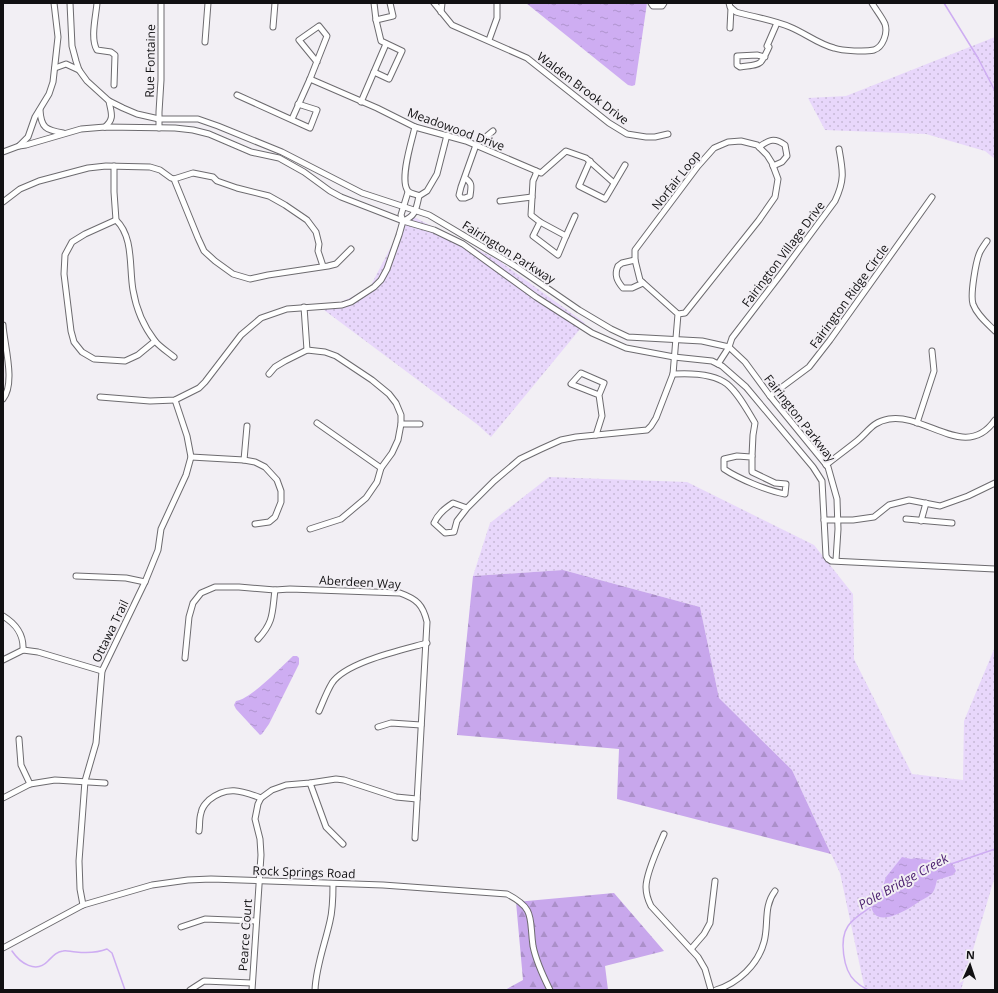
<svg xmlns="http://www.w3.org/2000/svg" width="998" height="993" font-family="'Open Sans',sans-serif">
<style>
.green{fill:url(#green-dots)}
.forest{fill:url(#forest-firs)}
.water{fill:url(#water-ripples)}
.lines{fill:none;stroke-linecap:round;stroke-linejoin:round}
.stream{stroke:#ceadf2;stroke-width:1.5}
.minor-casing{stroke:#6d6b6f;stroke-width:7}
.minor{stroke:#fff;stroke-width:5}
.labels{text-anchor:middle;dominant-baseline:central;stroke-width:4;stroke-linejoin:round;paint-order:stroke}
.street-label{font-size:12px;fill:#111012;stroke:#f2eff4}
.water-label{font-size:13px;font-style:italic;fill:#4d2170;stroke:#f2eff4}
</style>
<defs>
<pattern id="green-dots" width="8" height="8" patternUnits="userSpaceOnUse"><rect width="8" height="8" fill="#e8d7fb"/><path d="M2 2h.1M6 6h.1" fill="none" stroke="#c6b8d6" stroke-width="1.8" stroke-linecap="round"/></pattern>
<pattern id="forest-firs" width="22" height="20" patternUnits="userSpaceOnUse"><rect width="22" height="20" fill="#c8a7ec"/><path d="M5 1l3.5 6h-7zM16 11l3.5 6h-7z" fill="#ab8fc9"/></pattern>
<pattern id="water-ripples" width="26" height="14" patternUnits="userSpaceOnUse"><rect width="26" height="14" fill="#ceadf2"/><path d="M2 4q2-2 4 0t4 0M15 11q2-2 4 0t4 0" fill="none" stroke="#b094ce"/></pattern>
</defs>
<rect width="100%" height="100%" fill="#f2eff4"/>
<!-- green -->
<g class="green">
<path d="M995 37V159L985 151 926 134 825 130 808 98 846 96Z"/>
<path d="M408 214 498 260 585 323 491 437 478 425 324 310 369 289Z"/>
<path d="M549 477 687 482 814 545 853 594 854 659 912 774 963 780 964 721 995 647V876L961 990H865L840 873 792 770 719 698 700 607 563 570 473 576 490 523Z"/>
</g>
<!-- forest -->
<g class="forest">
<path d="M563 570 700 607 719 698 792 770 831 854 617 799 619 749 457 735 473 576Z"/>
<path d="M614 893 664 951 605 966 608 990H505L523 980 516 902Z"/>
</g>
<!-- water -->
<g class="water">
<path d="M526 3H647L635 85 632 86 628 85Z"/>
<path d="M293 656H297L299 658V664L269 724 262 734 260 735 236 709 234 705 236 701C252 698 280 668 293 656Z"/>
<path d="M902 857 911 859 916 858 929 860 940 859 952 863 956 871 953 875 937 880C936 884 935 889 933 892 930 896 924 899 920 901 908 910 872 932 871 903L882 890 886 877Z"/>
</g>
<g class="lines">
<!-- stream -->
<g class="stream">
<path d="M944 3 978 58 995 91"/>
<path d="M951 864 995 849"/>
<path d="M12 951C20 963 36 974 48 961 53 956 56 952 63 951 67 950 71 952 76 952 86 953 97 953 107 949L112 953 125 990"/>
<path d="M868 990C864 988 859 985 855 981 843 970 839 939 848 926 853 918 864 912 872 906"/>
</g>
<defs>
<g id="minor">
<path d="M70 3 72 46 76 61 79 70 87 81 109 101 123 108 137 114 159 119H198L218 126 282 152 362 193 429 215 515 266 579 310 611 329 628 337 702 341 729 347 745 362 770 396 828 467 837 499 838 529 836 560"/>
<path d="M97 3C96 16 90 39 97 50L111 52 115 55 114 85"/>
<path d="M374 3 376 20 393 16 390 3"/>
<path d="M434 3 452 25 527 58 609 123 627 134 646 137H655L668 134"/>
<path d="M651 3 653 6H662L664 3"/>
<path d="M729 3 730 7 736 12C754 17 773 20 790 27 805 33 818 44 834 48 843 51 865 52 874 50 883 47 888 33 885 24 882 17 876 10 872 3"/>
<path d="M441 12 442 3"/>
<path d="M273 27 275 3"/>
<path d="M730 28 731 8"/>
<path d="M489 40 497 18V3"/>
<path d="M205 42 208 3"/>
<path d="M765 57 757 55 737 56V65L740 67C761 64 760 67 769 47L767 46 777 23"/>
<path d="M55 68 66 64 79 70"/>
<path d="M374 72 389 79 402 51 381 41 376 20"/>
<path d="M310 79 377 108 415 127 466 141 541 173 566 151 586 158 614 183"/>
<path d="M237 95 310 128 317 110 298 104"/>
<path d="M361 102 386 44"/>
<path d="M40 110C41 128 46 130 63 133"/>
<path d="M292 119 310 79 327 36 319 26 299 40 317 62"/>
<path d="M105 127C115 118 111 113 109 101"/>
<path d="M415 127C412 140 399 180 408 191 410 194 416 194 419 196L427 191 437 174 447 135"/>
<path d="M159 128V112L161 80V3"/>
<path d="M19 146 26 145 81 129 105 127 175 128 193 130 209 134 251 152 279 158 304 172 330 191 341 197 403 221 434 230 463 244 536 297 592 333 626 348 674 357 712 361 722 366 746 387 813 467 822 481 826 556 828 559 831 561 995 569"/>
<path d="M759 147C769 140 774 137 785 145L787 156 782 162 773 166"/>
<path d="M3 152 19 146 28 137 35 117 49 94 53 82 58 37 54 3"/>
<path d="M590 161 579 186 605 199 625 165"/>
<path d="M114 166V192L116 220C134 237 129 268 133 290 136 308 144 327 155 341 160 347 168 352 174 357"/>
<path d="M536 171V174L533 181 531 215 540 222 566 236"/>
<path d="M465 178C473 183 471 187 470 196L465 198H461L459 195 461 187 476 145 493 131"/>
<path d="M174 179 193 173 213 177 217 181 237 188 269 196 285 205 307 220 316 232 319 244 318 251 323 266"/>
<path d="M500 201 532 197"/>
<path d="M3 202 20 189 39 181 88 168 106 166 150 167 160 170 171 178 174 179 198 238 204 251 215 261 233 274 250 279 268 275 328 266 336 264 351 249"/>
<path d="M116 220 85 234 72 242 65 255 64 274 71 331 74 342 82 352 94 359 125 361 138 355 155 341"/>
<path d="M403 221C416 216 416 209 419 196"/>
<path d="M540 222 533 236 558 255 566 236 575 216"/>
<path d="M987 241C985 244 982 248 980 252 976 260 970 295 973 304 977 315 987 323 995 331"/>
<path d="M635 260 622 263 618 266C614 275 617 281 623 288H632L643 283"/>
<path d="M304 307 307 350"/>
<path d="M3 325C4 344 16 383 3 399"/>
<path d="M718 364 729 347 732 338 781 274 835 201C845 180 843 171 839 149"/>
<path d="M269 374 275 367 285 361 307 350 325 352 336 356 372 380 389 394 396 403 401 415V424L398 440 392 453 381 468 377 482 366 498 341 519 310 529"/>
<path d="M673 374C690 373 713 373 727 384 739 394 747 410 755 423L753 435 752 456"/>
<path d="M770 396 809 367 830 340 932 197"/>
<path d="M100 397 150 401 175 400 199 388 205 382 241 335 261 318 287 309 342 305 351 302 374 287 381 280 387 269 399 235 403 221 401 215 408 192"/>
<path d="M317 423 381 468"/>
<path d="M917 423 934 371 932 351"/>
<path d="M401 424H420"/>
<path d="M596 435 602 416 599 395 604 383 581 373 571 384 599 395"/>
<path d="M737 456 751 457 752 456V472L775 483 786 484 785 494C768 491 739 479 724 469V459Z"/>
<path d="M191 457 244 460 255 462 265 467 277 480 281 491V502L275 517 269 522 255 524"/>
<path d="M244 460 247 426"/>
<path d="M826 465C836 457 847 449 857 441 869 431 872 422 889 419 926 413 966 462 995 420"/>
<path d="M467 508 457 521 454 532 445 533 434 523C438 514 444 509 453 503L467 508 494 481 520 459 541 449 561 440 576 437 647 430 651 426 656 418 673 374 678 314 640 280 635 260V250L698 166 714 148 728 142 741 141 757 145 767 155 772 163 778 179 775 197 759 220 685 313 678 314"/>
<path d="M906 519 952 523"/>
<path d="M824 520H853L874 517 889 505 909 500 940 506 968 496 995 483"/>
<path d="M921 521 926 503"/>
<path d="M76 576 126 578 145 582"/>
<path d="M3 616C16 624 24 634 23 650"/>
<path d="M258 639C274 622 272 613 275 590"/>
<path d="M185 658 189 617 193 603 201 593 215 587H239L275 590 290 589 400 593C417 599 423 605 427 622L415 838"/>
<path d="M3 660 23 650 38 652 102 671"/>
<path d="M319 711C323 702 327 691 332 683 346 662 402 650 427 643"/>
<path d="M378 727 391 723 421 725"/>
<path d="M19 739 21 765 30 784"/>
<path d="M310 783 326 827 343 844"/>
<path d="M3 798 30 784 55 780 105 783"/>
<path d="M199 831C200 825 199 819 201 813 202 807 205 804 209 800 227 785 242 791 261 798"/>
<path d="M664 834C658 848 646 873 646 887 646 894 648 900 651 906L698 957 705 969 711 990"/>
<path d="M83 905 80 889 79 861 85 781 96 743 102 671 145 582 158 550 161 529 186 475 191 457 187 436 175 400"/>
<path d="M181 927 205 919 256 921"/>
<path d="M3 948 83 905 152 885 188 880 211 879 383 885 507 894C536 909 529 918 533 946 536 961 543 976 550 990"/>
<path d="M691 949 704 934 710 923 715 881"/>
<path d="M190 990 204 981 252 983"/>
<path d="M252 990 261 855 260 839 255 819 258 804 261 798 272 790 286 785 310 783 336 779 344 780 396 797 417 799"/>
<path d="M315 990C316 966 325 944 330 921 333 909 333 896 333 884"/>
<path d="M716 990C738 983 758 965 764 942 769 924 763 907 775 891"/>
</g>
</defs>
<!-- minor casing -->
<use href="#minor" class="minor-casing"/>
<!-- minor -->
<use href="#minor" class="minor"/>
</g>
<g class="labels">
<!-- street labels -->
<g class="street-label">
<text transform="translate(150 61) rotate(-89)">Rue Fontaine</text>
<text transform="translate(583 88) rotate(37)">Walden Brook Drive</text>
<text transform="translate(456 129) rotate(20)">Meadowood Drive</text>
<text transform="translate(676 180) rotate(-52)">Norfair Loop</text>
<text transform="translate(509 252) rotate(32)">Fairington Parkway</text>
<text transform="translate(783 254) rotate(-53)">Fairington Village Drive</text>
<text transform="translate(849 296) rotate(-54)">Fairington Ridge Circle</text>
<text transform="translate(800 418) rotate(52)">Fairington Parkway</text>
<text transform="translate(360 582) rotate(3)">Aberdeen Way</text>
<text transform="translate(110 631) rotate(-64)">Ottawa Trail</text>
<text transform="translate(304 872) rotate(2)">Rock Springs Road</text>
<text transform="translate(245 935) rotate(-86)">Pearce Court</text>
</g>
<!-- water labels -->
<g class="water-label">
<text transform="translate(903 881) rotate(-29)">Pole Bridge Creek</text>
</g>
</g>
<!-- border -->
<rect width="998" height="993" fill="none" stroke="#111012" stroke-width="8"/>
<!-- north arrow -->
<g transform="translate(970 965) rotate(3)" stroke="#f2eff4" stroke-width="3" paint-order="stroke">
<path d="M0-3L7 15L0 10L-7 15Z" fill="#111012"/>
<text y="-6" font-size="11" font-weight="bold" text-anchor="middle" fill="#111012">N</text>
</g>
</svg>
